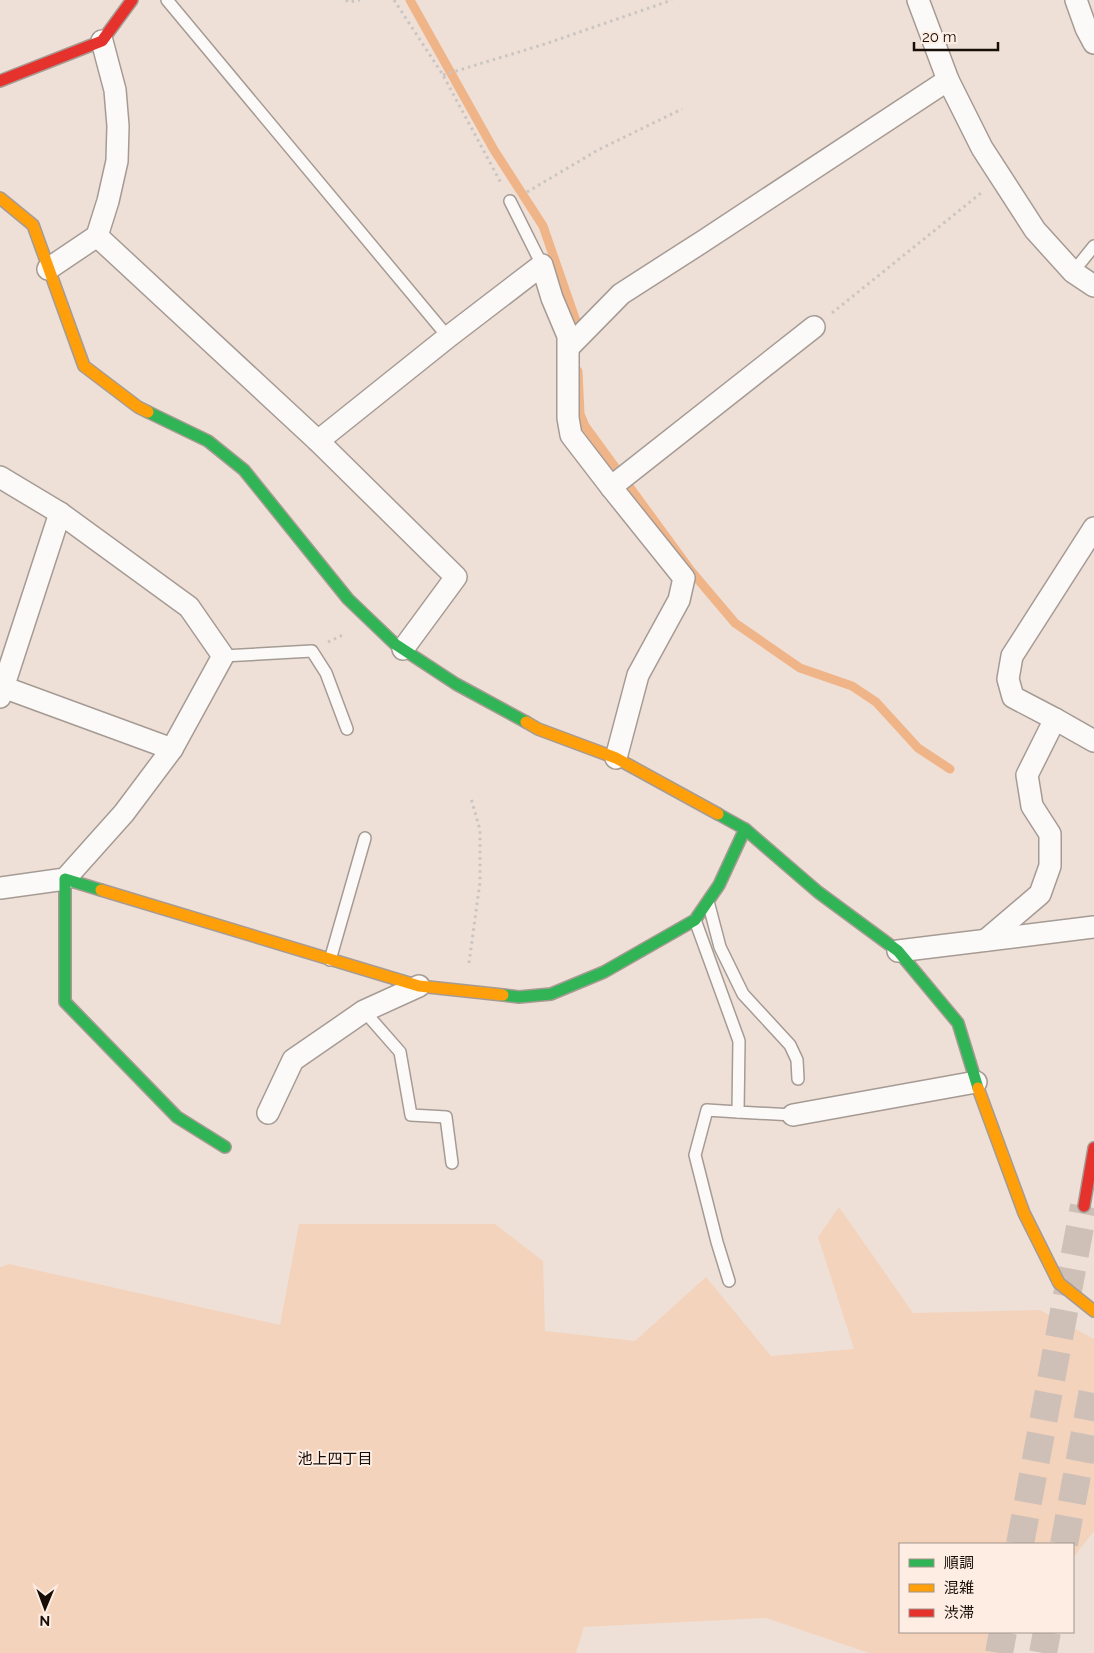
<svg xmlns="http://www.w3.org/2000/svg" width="1094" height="1653" font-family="Raleway,'Noto Sans JP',sans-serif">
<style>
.green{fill:#f4d3bd}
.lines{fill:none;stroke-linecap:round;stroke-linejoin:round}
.stream{stroke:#f0b489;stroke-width:9}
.primary-tunnel{stroke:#cec0b7;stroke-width:28;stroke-dasharray:28 14;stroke-linecap:butt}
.lane-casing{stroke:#a69b94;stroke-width:14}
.street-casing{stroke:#a69b94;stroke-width:24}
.fast-casing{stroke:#a69b94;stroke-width:14}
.slow-casing{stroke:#a69b94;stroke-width:14}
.jam-casing{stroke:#a69b94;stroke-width:14}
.path{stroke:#cac5c2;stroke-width:3;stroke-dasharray:2.5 4;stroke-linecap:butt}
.lane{stroke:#fcfaf9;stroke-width:11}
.street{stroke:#fcfaf9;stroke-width:21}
.fast{stroke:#30b455;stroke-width:11}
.slow{stroke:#ff9f0a;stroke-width:11}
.jam{stroke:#e5322d;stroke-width:11}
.labels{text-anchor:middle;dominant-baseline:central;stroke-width:4;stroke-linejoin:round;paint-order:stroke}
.neighbourhood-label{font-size:15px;fill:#170e08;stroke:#feede3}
</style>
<rect width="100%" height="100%" fill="#eee0d6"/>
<!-- green -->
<path class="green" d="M839 1207 913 1313 1040 1310 1094 1339V1531L1073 1558V1544H900V1632H1014L998 1653H869L766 1618 584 1627 576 1653H0V1267L9 1264 280 1325 299 1224H495L543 1261 545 1331 635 1341 706 1277 771 1356 854 1349 818 1237Z"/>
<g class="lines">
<!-- stream -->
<g class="stream">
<path d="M410 0 494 150 543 226 576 321V335"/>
<path d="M578 371 580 414 585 426 691 571 735 623 800 668 852 686 876 702 918 748 950 769"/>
</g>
<!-- primary-tunnel -->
<g class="primary-tunnel">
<path d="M1020 1544 1084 1206"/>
<path d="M1064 1544 1094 1385"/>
<path d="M999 1653 1003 1632"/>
<path d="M1043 1653 1047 1632"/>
</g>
<defs>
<g id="lane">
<path d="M167 0 448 337"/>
<path d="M510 201 542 265"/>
<path d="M1073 272 1094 246"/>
<path d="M223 656 312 651 326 673 347 729"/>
<path d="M709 905 720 947 743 994 790 1045 797 1060 798 1079"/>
<path d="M695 920 739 1041 738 1112 793 1115"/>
<path d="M330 960 365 838"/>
<path d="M364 1011 400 1052 411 1115 446 1117 452 1163"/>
<path d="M729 1281 717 1242 695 1155 707 1110 738 1112"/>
</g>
<g id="street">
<path d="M918 0 948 80 982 148 1035 230 1073 272 1094 286"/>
<path d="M1076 0 1086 28 1094 43"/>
<path d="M97 236 318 441 456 577 403 649"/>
<path d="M48 269 97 236 108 201 117 161 118 126 115 90 102 41"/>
<path d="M569 347 621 294 705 240 948 80"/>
<path d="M318 441 448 337 542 265 552 298 568 336V418L571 435 611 487 684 578 679 600 638 675 616 758"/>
<path d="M0 477 60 513 189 607 223 656 172 749 124 813 65 879 0 888"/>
<path d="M611 487 814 327"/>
<path d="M3 687 172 749"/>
<path d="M0 697 60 513"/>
<path d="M1055 719 1013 697 1008 679 1012 656 1094 528"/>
<path d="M986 940 1040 894 1050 866V834L1032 806 1027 775 1055 719 1094 741"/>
<path d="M898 951 1094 927"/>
<path d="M268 1113 293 1060 364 1011 419 986"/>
<path d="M793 1115 976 1082"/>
</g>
<g id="fast">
<path d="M148 412 208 441 244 470 348 599 395 644 456 684 526 722"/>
<path d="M718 814 745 829 818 892 898 951 958 1023 978 1088"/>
<path d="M101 890 65 879V1002L177 1117 225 1147"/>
<path d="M503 995 519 997 551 994 604 972 695 920 719 885 745 829"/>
</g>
<g id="slow">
<path d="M0 198 33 225 84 366 138 407 148 412"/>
<path d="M526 722 538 729 616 758 718 814"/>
<path d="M101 890 419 986 503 995"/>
<path d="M978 1088 1024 1213 1059 1283 1094 1311"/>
</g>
<g id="jam">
<path d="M0 81 102 41 132 0"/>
<path d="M1084 1206 1094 1148"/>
</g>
</defs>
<!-- lane casing -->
<use href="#lane" class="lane-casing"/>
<!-- street casing -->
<use href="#street" class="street-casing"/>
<!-- fast casing -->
<use href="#fast" class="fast-casing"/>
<!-- slow casing -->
<use href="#slow" class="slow-casing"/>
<!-- jam casing -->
<use href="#jam" class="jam-casing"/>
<!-- path -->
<g class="path">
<path d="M346 0 348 2 360 0"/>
<path d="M394 0 443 75 502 185"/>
<path d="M443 75 545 44 672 0"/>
<path d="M527 192 598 150 682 109"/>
<path d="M832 313 981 193"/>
<path d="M328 642 345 634"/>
<path d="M469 963 480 882V830L471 798"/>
</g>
<!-- lane -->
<use href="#lane" class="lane"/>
<!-- street -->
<use href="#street" class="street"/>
<!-- fast -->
<use href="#fast" class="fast"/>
<!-- slow -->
<use href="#slow" class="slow"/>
<!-- jam -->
<use href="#jam" class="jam"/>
</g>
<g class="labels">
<!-- neighbourhood labels -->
<g class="neighbourhood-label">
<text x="335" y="1459">池上四丁目</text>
</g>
</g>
<!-- legend -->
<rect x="899" y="1543" width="175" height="90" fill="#feede3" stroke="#a2948b"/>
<rect x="909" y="1559" width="25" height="8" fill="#30b455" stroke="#a2948b"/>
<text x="944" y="1568" font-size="15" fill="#170e08">順調</text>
<rect x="909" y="1584" width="25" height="8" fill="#ff9f0a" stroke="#a2948b"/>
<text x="944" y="1593" font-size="15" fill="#170e08">混雑</text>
<rect x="909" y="1609" width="25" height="8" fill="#e5322d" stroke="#a2948b"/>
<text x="944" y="1618" font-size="15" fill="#170e08">渋滞</text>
<!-- north arrow -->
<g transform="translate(45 1608) rotate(181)" stroke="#feede3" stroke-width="4" paint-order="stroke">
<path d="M0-4L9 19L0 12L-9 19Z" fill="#170e08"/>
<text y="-8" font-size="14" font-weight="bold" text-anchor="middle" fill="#170e08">N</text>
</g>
<!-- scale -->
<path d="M914 42v8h84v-8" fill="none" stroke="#170e08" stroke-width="2.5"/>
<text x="922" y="42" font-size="15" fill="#170e08" stroke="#feede3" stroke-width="4" paint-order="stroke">20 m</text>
</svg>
